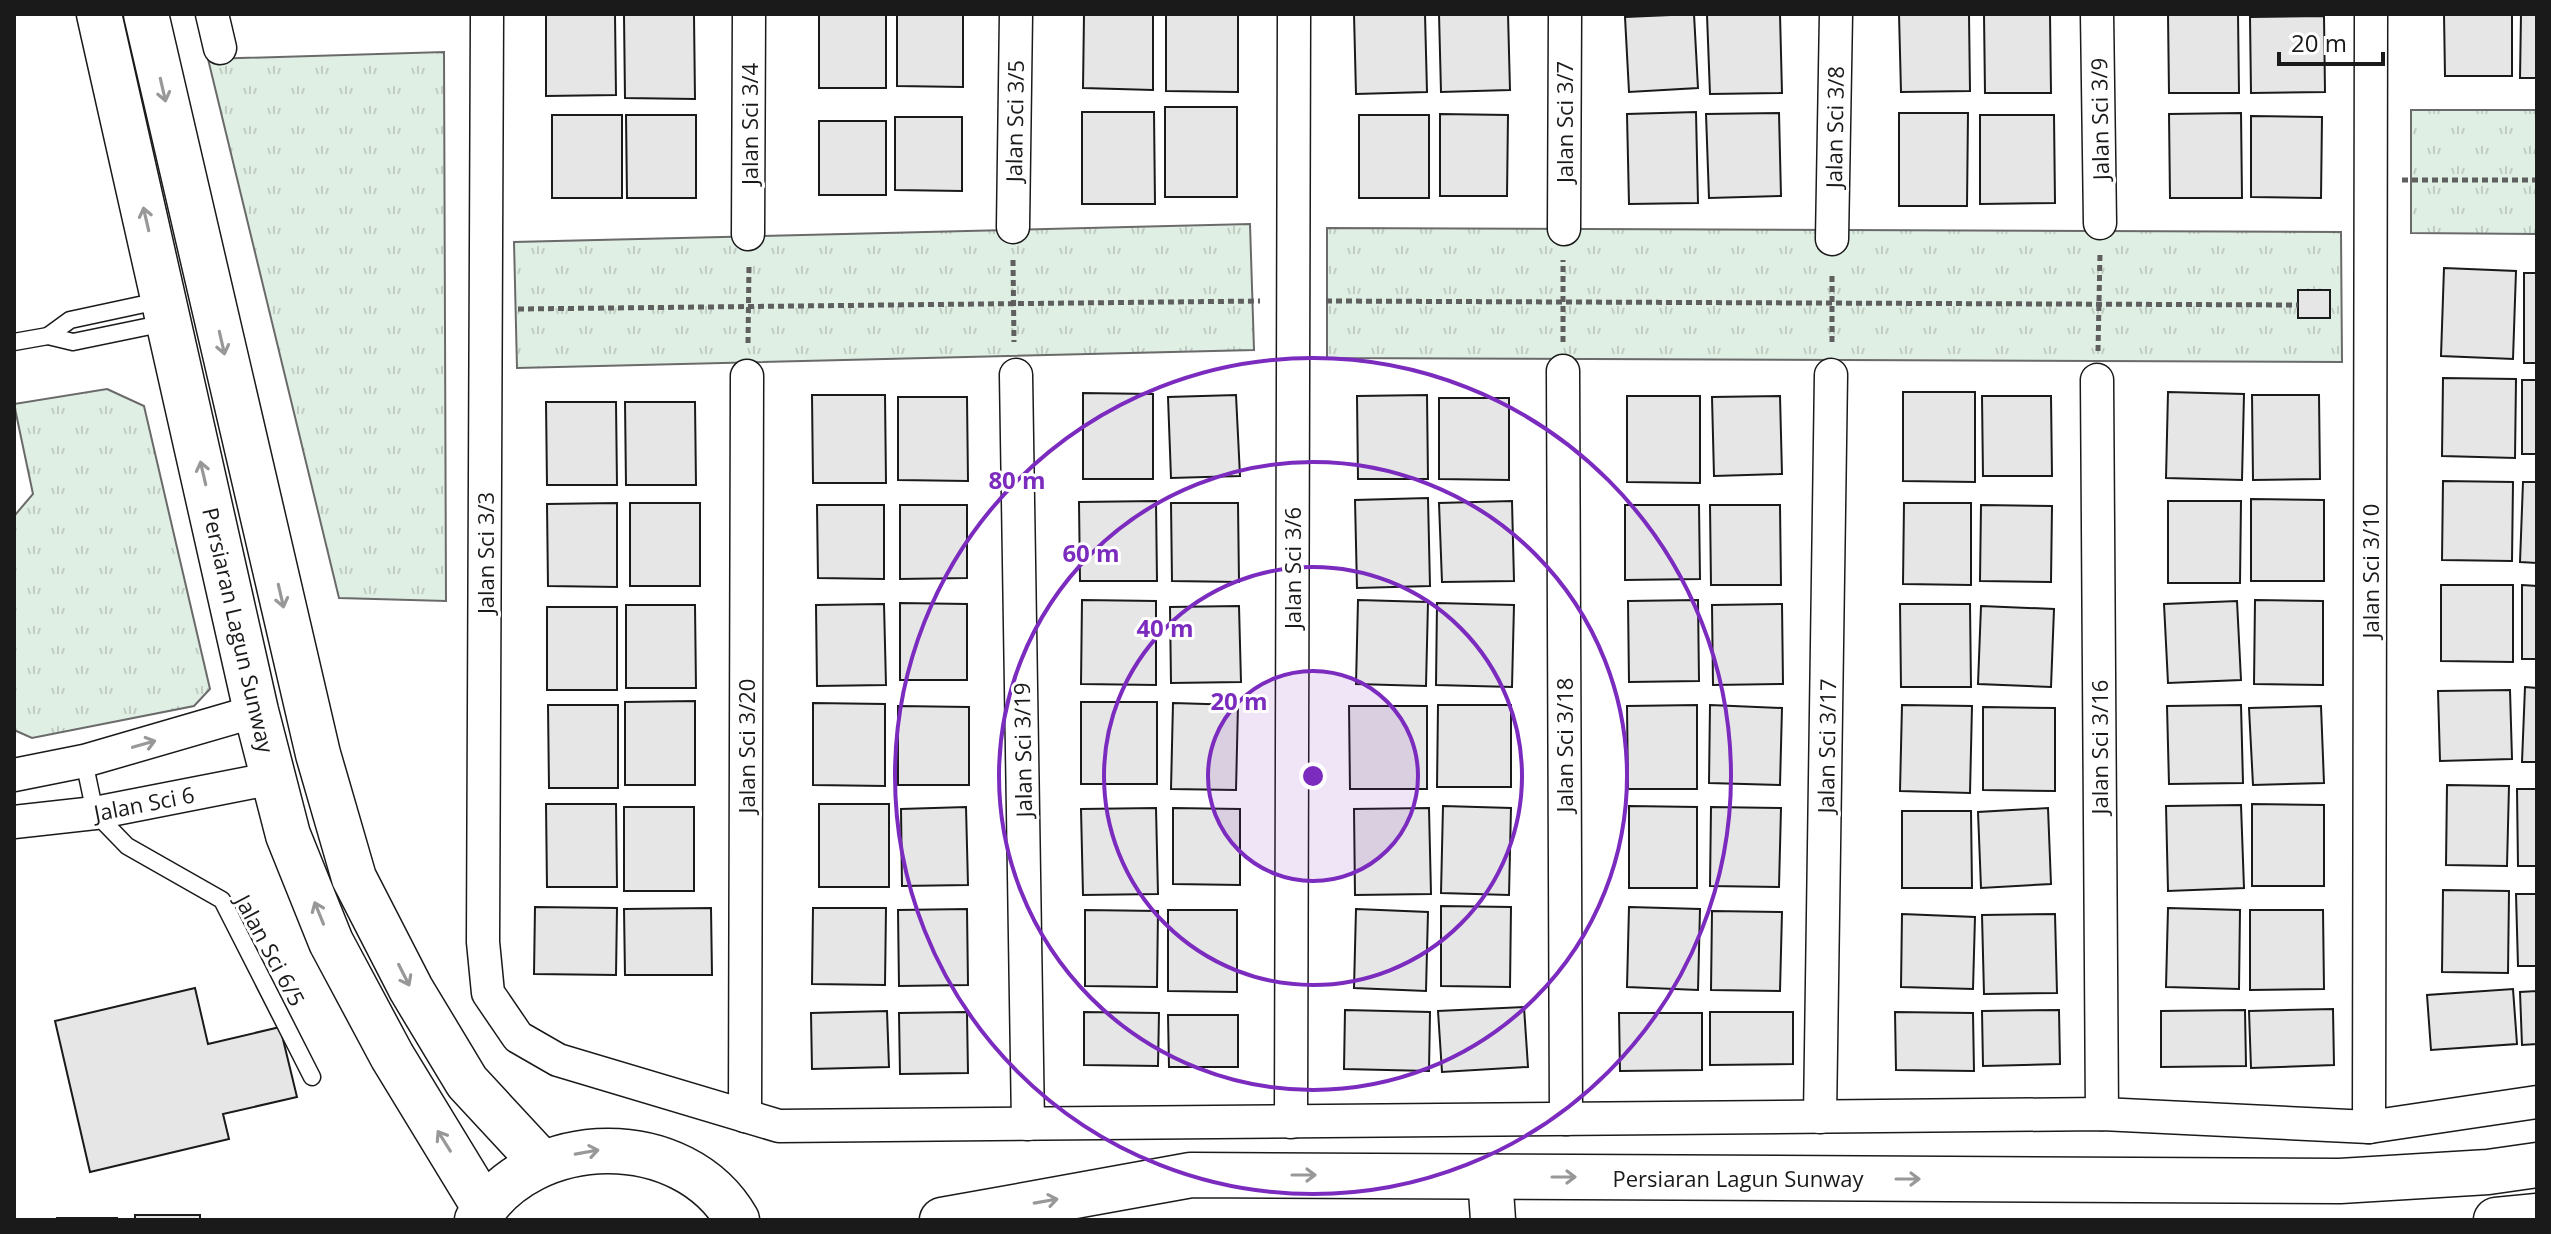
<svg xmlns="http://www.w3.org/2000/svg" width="2551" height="1234" font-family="'Open Sans',sans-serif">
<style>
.park{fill:url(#park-tufts);stroke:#6a6a6a;stroke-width:2}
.building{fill:#e6e6e6;stroke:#1a1a1a;stroke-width:2}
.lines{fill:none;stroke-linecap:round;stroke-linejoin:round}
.lane-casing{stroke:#1a1a1a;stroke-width:19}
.street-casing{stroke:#1a1a1a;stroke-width:35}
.secondary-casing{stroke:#1a1a1a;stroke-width:47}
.path{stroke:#5f5f5f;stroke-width:5;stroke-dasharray:6 4;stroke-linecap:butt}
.lane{stroke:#fff;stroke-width:16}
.street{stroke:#fff;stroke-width:32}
.secondary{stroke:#fff;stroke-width:44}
.oneway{stroke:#989898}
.ring{fill:none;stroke:#7b2cbf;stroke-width:4}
.labels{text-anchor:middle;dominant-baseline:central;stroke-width:6;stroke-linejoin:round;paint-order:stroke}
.street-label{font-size:22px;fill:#1a1a1a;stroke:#fff}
.centre{fill:#7b2cbf;stroke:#fff;stroke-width:4}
.ring-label{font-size:24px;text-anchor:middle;font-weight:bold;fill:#7b2cbf;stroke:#fff;stroke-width:6;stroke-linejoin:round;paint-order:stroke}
</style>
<defs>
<pattern id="park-tufts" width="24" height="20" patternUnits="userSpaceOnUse" patternTransform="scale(2)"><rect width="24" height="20" fill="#e0efe3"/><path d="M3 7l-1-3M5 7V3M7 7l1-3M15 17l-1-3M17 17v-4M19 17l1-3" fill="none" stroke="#c0ccc2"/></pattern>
</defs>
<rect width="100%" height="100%" fill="#fff"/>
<!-- park -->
<g class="park">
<path d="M444 52 446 601 339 598 208 59Z"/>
<path d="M2411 110H2537V234L2411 233Z"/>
<path d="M1250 224 1254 350 517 368 514 242Z"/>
<path d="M1327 228 2341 232 2342 362 1327 358Z"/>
<path d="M107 389 144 406 210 689 194 706 32 738 14 730 15 515 33 494 14 404Z"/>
</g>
<!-- building -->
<g class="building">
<path d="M546 14H615L616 95 546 96Z"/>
<path d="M819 14 886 15V88H819Z"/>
<path d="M897 14H963V87L897 86Z"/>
<path d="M1084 14H1153V90L1083 88Z"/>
<path d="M1166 14H1238V92L1166 91Z"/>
<path d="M1354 14H1425L1427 92 1356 94Z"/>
<path d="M1439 14H1508L1510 90 1441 92Z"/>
<path d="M1694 14 1698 88 1629 92 1625 17Z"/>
<path d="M1780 14 1782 93 1710 94 1707 15Z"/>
<path d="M1899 14H1969L1970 91 1901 92Z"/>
<path d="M1984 14H2050L2051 93H1985Z"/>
<path d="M2168 14H2238L2239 93H2169Z"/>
<path d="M2444 14H2512V76H2445Z"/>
<path d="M2521 14H2537V78H2520Z"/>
<path d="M624 15H694L695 99 625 98Z"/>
<path d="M2324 16 2325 92 2251 93 2250 17Z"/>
<rect x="1165" y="107" width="72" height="90"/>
<path d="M1082 112H1154L1155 204H1082Z"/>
<path d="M1696 112 1698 203 1629 204 1627 114Z"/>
<path d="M1779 113 1781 196 1709 198 1706 114Z"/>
<path d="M1899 113H1968L1967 206H1899Z"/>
<path d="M2241 113 2242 198H2170L2169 114Z"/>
<path d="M1440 114 1508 115 1507 196H1440Z"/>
<rect x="552" y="115" width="70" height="83"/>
<path d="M626 115H696V198H627Z"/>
<rect x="1359" y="115" width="70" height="83"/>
<path d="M1980 115H2054L2055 203 1980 204Z"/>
<path d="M2251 116 2322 117 2321 198 2251 197Z"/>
<path d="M895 117H962V191L895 190Z"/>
<rect x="819" y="121" width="67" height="74"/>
<path d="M2444 268 2516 271 2513 359 2441 356Z"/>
<rect x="2524" y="273" width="13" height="90"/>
<rect x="2298" y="290" width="32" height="28"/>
<path d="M2443 378 2516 379 2515 458 2442 456Z"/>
<rect x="2522" y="380" width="15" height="74"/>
<path d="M1903 392H1975V482L1903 481Z"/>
<path d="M2168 392 2244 394 2242 480 2166 478Z"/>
<path d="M1083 393 1153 394V479H1083Z"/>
<path d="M812 395H885L886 483H813Z"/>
<path d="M1236 395 1240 476 1171 478 1168 397Z"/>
<path d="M1427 395 1428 479H1358L1357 396Z"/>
<path d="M2252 395H2319L2320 479 2253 480Z"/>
<path d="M1627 396H1700V483L1627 482Z"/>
<path d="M1780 396 1782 474 1714 476 1712 397Z"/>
<path d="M1982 396H2051L2052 476H1983Z"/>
<path d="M898 397H967L968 481 898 480Z"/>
<path d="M1439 398H1509V480L1439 479Z"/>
<path d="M546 402H616L617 485H547Z"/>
<path d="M625 402H695L696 485H626Z"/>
<path d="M2443 481 2513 482 2512 561 2442 560Z"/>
<path d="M2523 482H2537V563L2520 562Z"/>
<path d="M1428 498 1430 586 1357 588 1355 500Z"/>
<path d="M2251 499 2324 500V581H2251Z"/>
<path d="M1156 501 1157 581H1080L1079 502Z"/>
<path d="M1512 501 1514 581 1442 582 1439 503Z"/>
<path d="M2168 501H2241L2240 583H2168Z"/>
<path d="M617 503V587L548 586 547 504Z"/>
<rect x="630" y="503" width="70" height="83"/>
<path d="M1171 503H1238L1239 582 1172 581Z"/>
<path d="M1904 503H1971V585L1903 584Z"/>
<path d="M817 505H884V579L818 578Z"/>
<path d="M900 505H967V578L900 579Z"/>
<path d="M1625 505H1699L1700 579 1625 580Z"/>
<path d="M1710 505H1780L1781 585H1711Z"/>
<path d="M1981 505 2052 506 2051 582 1980 581Z"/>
<path d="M2441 585H2513V662L2441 661Z"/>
<path d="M2522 585 2537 586V659H2522Z"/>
<path d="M1082 600 1156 601V685L1081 684Z"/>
<path d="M1358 600 1428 602 1426 686 1356 684Z"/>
<path d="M1698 600 1699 681 1629 682 1628 601Z"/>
<path d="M2255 600 2323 601V685L2254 684Z"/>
<path d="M2237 601 2241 680 2168 683 2164 604Z"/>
<path d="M900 603 967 604V680H900Z"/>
<path d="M1437 603 1514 605 1512 687 1436 685Z"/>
<path d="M884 604 886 685 817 686 816 605Z"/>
<path d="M1782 604 1783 684 1713 685 1712 605Z"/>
<path d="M1900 604H1970L1971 687H1901Z"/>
<path d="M626 605H695L696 688H626Z"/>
<path d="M1239 606 1241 682 1171 683 1170 607Z"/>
<path d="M1981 606 2054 609 2051 687 1978 684Z"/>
<rect x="547" y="607" width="70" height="83"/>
<path d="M2525 687 2537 688V762H2522Z"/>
<path d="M2510 690 2512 759 2440 761 2438 691Z"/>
<path d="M695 701V785H625V702Z"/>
<rect x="1081" y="702" width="76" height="82"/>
<path d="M813 703 885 704V786L813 785Z"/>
<path d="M1173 703 1238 705 1236 790 1171 789Z"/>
<path d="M548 705H618V788H549Z"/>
<path d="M1438 705H1511V787H1437Z"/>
<path d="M1697 705V789H1628L1627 706Z"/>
<path d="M1710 705 1782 708 1780 785 1709 783Z"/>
<path d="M1902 705 1972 706 1970 793 1900 791Z"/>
<path d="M2241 705 2243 783 2169 784 2167 706Z"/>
<path d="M898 706 969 707V785H898Z"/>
<path d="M1349 706H1427V789H1350Z"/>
<path d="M2321 706 2324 783 2253 785 2249 708Z"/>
<path d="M1983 707 2055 708V791L1983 790Z"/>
<path d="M2447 785 2509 786 2507 866 2446 865Z"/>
<path d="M2517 789H2537V866H2518Z"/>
<path d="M546 804H616L617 887H547Z"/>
<rect x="819" y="804" width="70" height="83"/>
<path d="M2252 804 2324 805V886H2252Z"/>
<path d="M2241 805 2244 888 2168 891 2166 806Z"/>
<path d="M1443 806 1511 808 1509 895 1441 893Z"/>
<path d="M1629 806 1697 807V888H1629Z"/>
<rect x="624" y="807" width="70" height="84"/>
<path d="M966 807 968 885 902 886 901 809Z"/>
<path d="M1711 807 1781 808 1779 887 1710 886Z"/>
<path d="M1156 808 1158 894 1083 895 1081 809Z"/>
<path d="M1173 808 1240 809V885L1173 884Z"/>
<path d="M1429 808 1431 894 1355 895 1354 809Z"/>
<path d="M2048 808 2051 884 1981 888 1978 812Z"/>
<path d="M1902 811H1971L1972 888H1902Z"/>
<path d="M2443 890 2509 891 2508 973 2442 972Z"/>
<path d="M2516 894H2537V966H2518Z"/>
<path d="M1441 906 1511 907 1510 987 1441 986Z"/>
<path d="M535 907 617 908 616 975 534 974Z"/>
<path d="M1629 907 1700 909 1698 990 1627 987Z"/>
<path d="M711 908 712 975H625L624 909Z"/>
<path d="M813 908H886L885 985 812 984Z"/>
<path d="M2168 908 2240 910 2239 989 2166 987Z"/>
<path d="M967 909 968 985 899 986 898 910Z"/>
<path d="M1356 909 1428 912 1426 991 1354 988Z"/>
<path d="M1085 910 1158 911 1157 987 1085 986Z"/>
<path d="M1168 910H1237V992L1168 991Z"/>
<path d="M2250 910H2323L2324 989 2250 990Z"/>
<path d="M1712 911 1782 912 1780 991 1711 990Z"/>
<path d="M1902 914 1975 917 1973 989 1901 987Z"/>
<path d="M2055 914 2057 993 1984 994 1982 915Z"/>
<path d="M195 988 208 1044 280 1027 297 1097 223 1114 229 1139 90 1172 55 1021Z"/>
<path d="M2513 989 2517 1044 2431 1050 2427 995Z"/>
<path d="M2537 991V1044L2522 1045 2520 992Z"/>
<path d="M1524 1007 1528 1067 1442 1072 1438 1011Z"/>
<path d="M2333 1009 2334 1065 2251 1068 2249 1011Z"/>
<path d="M1345 1010 1430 1012 1429 1071 1344 1069Z"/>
<path d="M2059 1010 2060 1064 1983 1066 1982 1011Z"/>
<path d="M2245 1010 2246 1066 2161 1067V1011Z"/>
<path d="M887 1011 889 1067 812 1069 811 1013Z"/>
<path d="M967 1012 968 1073 900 1074 899 1013Z"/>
<path d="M1084 1012 1159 1013 1158 1066 1084 1065Z"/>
<path d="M1710 1012H1793V1064L1710 1065Z"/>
<path d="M1895 1012 1973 1013 1974 1071 1896 1070Z"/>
<path d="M1619 1013H1702V1070L1620 1071Z"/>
<path d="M1168 1015H1238V1067H1169Z"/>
<rect x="135" y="1215" width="65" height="5"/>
<rect x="57" y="1218" width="60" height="2"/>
</g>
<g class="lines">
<defs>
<g id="lane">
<path d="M48 336 70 320 163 300"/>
<path d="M14 342 48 336 73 342 165 323"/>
<path d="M84 761 95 813 127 846 222 900 312 1077"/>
</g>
<g id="street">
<path d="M212 14 220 48"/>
<path d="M487 14 483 942 488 993 518 1037 558 1060 779 1126 2102 1114 2369 1127 2537 1102"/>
<path d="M2097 14 2100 223"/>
<path d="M1013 227 1016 14"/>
<path d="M1564 229 1565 14"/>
<path d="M748 234 749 14"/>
<path d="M1832 239 1836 14"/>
<path d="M1563 371 1566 1119"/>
<path d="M1016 375 1028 1124"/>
<path d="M2097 380 2102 1114"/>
<path d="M14 775 84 761 256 711"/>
<path d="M14 822 95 813 274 778"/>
<path d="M745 1116 747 376"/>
<path d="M1820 1117 1831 375"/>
<path d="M1291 1122 1294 14"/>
<path d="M2369 1127 2371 14"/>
</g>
<g id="secondary">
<path d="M99 14 256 711 288 835 331 942 392 1056 484 1207"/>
<path d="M146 14 318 754 354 878 411 989 467 1082 542 1163"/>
<path d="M1490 1176 1493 1220"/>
<path d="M477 1220C531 1129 684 1127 737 1220"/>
<path d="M942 1220 1191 1175 2340 1181 2488 1172 2537 1165"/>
<path d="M2496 1220 2537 1216"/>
</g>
</defs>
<!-- lane casing -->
<use href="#lane" class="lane-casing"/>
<!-- street casing -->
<use href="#street" class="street-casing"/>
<!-- secondary casing -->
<use href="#secondary" class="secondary-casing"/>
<!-- path -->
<g class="path">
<path d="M2402 180H2537"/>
<path d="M1013 260 1014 342"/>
<path d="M1326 301 2298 305"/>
<path d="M518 309 1260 301"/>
<path d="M1563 342V260"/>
<path d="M1832 342V272"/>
<path d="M748 343 749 265"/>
<path d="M2098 351 2100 253"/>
</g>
<!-- lane -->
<use href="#lane" class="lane"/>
<!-- street -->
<use href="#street" class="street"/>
<!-- secondary -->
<use href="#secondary" class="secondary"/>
</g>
<!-- one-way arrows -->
<defs><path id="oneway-shaft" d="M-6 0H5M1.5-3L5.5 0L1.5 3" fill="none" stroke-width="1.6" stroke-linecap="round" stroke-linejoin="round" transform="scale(2)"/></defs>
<g class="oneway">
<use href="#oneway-shaft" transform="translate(163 90) rotate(77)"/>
<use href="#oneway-shaft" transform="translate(146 219) rotate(-103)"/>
<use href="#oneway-shaft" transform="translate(222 343) rotate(77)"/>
<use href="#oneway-shaft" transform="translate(203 473) rotate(-103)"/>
<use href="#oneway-shaft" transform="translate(281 596) rotate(77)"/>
<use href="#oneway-shaft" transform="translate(144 744) rotate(-16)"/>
<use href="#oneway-shaft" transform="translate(319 913) rotate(-112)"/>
<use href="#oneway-shaft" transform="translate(404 975) rotate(63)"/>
<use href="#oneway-shaft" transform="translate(444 1141) rotate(-122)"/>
<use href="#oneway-shaft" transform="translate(587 1152) rotate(-10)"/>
<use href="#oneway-shaft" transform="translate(1304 1175)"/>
<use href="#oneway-shaft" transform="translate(1564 1177)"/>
<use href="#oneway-shaft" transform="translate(1908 1179)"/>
<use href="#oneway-shaft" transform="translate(1046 1201) rotate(-10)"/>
</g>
<!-- distance rings -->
<circle cx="1313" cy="776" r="105" fill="#7b2cbf" fill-opacity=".12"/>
<g class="ring">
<circle cx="1313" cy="776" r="105"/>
<circle cx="1313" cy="776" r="209"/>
<circle cx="1313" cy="776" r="314"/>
<circle cx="1313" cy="776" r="418"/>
</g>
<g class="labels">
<!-- street labels -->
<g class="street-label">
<text transform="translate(2099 119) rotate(-91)">Jalan Sci 3/9</text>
<text transform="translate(1014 121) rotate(-89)">Jalan Sci 3/5</text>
<text transform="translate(1564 122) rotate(-90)">Jalan Sci 3/7</text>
<text transform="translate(749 124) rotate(-90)">Jalan Sci 3/4</text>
<text transform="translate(1834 127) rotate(-89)">Jalan Sci 3/8</text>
<text transform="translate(485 553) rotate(-90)">Jalan Sci 3/3</text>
<text transform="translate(1292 568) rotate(-90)">Jalan Sci 3/6</text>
<text transform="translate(2370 571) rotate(-90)">Jalan Sci 3/10</text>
<text transform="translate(239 630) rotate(77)">Persiaran Lagun Sunway</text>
<text transform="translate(1564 745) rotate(-90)">Jalan Sci 3/18</text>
<text transform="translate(746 746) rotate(-90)">Jalan Sci 3/20</text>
<text transform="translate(1826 746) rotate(-89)">Jalan Sci 3/17</text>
<text transform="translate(2099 747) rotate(-90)">Jalan Sci 3/16</text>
<text transform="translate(1022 750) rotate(-91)">Jalan Sci 3/19</text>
<text transform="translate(144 803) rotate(-11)">Jalan Sci 6</text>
<text transform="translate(271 950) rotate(62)">Jalan Sci 6/5</text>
<text x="1738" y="1178">Persiaran Lagun Sunway</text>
</g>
</g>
<circle cx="1313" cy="776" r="12" class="centre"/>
<g class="ring-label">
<text x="1017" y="489">80 m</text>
<text x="1091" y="562">60 m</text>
<text x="1165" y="637">40 m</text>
<text x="1239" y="710">20 m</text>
</g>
<!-- border -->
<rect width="2551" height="1234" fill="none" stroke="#1a1a1a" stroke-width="32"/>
<!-- scale -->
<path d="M2279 52v12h104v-12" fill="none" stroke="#1a1a1a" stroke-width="4"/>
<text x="2291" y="52" font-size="24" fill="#1a1a1a" stroke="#ffffff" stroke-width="6" paint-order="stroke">20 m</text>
</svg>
